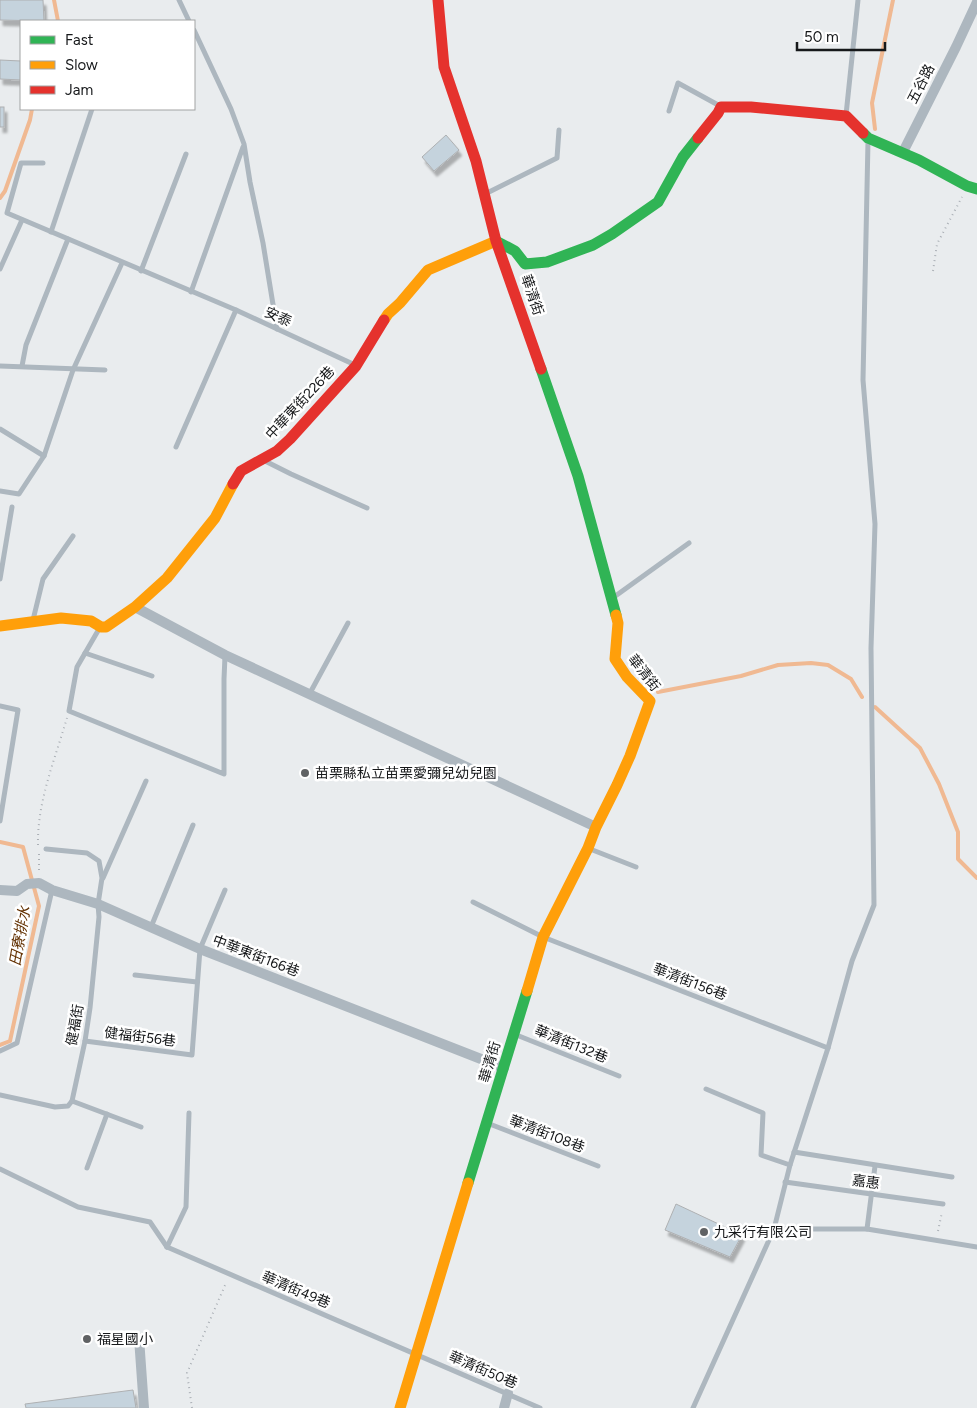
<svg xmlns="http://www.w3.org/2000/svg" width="977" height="1408" font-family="Figtree,'Noto Sans TC',sans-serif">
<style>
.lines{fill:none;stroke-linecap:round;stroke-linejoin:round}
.stream{stroke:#f0b992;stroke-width:4}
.building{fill:#c5d3dd;stroke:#aeb0b2;filter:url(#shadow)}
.path{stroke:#abb0b6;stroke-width:2;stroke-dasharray:1 4;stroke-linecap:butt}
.lane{stroke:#adb7bf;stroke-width:5}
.street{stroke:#adb7bf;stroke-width:10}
.fast{stroke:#30b455;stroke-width:11}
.slow{stroke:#ff9f0a;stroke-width:11}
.jam{stroke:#e5322d;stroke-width:11}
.poi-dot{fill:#606264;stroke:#fff;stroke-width:2}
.labels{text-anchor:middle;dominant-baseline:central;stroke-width:5;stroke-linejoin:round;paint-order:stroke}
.street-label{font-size:14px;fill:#16181a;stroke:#fff}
.poi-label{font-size:14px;fill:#16181a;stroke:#fff;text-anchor:start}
.water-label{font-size:15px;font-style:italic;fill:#623001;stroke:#fff}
</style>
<defs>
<filter id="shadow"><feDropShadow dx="3" dy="5.5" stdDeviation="1" flood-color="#0004"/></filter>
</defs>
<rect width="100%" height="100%" fill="#e9ecee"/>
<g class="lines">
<!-- stream -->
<g class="stream">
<path d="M54 0 58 21"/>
<path d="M875 129 872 103 893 0"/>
<path d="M0 198 5 191 30 120 32 109"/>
<path d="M658 692 741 676 778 665 811 663 828 665 851 679 862 697"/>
<path d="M875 707 920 748 939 784 958 832V859L977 878"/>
<path d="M0 842 23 847 39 906 10 1041 0 1045"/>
</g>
</g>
<!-- building -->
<g class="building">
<path d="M0 0H43L44 21 0 20Z"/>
<path d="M0 60 21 61V80L0 79Z"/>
<rect x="0" y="107" width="4" height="20"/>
<path d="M446 135 459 150 434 171 422 157Z"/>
<path d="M676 1204 742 1235 730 1257 665 1230Z"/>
<path d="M133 1390 136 1408H26L25 1404Z"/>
</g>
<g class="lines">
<!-- path -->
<g class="path">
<path d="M933 271 937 244 962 197"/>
<path d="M38 845C37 802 55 759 67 718"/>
<path d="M39 854V872"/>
<path d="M938 1231 942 1212"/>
<path d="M192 1408 187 1373 226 1283"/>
</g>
<!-- lane -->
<g class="lane">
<path d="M179 0 189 21"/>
<path d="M194 30 231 109 244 144 250 182 263 243 277 329"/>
<path d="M669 111 678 83 720 106"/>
<path d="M846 115 858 0"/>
<path d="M43 163H21L7 213 236 310 353 364"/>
<path d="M487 193 557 158 559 130"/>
<path d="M51 232 92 109"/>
<path d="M0 269 22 220"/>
<path d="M141 271 186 154"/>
<path d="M191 292 243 147"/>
<path d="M0 366 105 370"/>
<path d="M22 366 26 345 68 239"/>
<path d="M0 429 44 456"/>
<path d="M176 447 236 310"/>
<path d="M265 461 291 474 367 508"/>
<path d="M0 491 19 494 44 456 73 370 122 263"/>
<path d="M0 579 12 507"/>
<path d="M614 597 689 543"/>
<path d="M33 620 43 579 73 536"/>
<path d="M99 629 77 667 69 711 224 774V679L225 656"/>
<path d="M85 653 152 676"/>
<path d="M310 693 348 623"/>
<path d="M0 706 18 710 0 821"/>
<path d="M590 849 636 867"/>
<path d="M103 878 146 781"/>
<path d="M473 902 543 937 828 1048"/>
<path d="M151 927 193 825"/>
<path d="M135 975 197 982"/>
<path d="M514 1034 619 1076"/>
<path d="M85 1041 192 1055 200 949 225 890"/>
<path d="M0 1051 17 1043 52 890"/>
<path d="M706 1089 763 1113 761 1155 790 1165"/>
<path d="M0 1095 55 1107 68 1106 72 1101 85 1041 90 1008 99 917 98 904 102 878 99 861 87 853 46 849"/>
<path d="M72 1101 141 1127"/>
<path d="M487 1123 598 1166"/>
<path d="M794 1152 952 1177"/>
<path d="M87 1168 107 1114"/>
<path d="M0 1169 78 1207 150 1222 167 1247"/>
<path d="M785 1182 943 1204"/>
<path d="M774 1229H867L977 1247"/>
<path d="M867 1229 875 1166"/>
<path d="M167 1247 540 1408"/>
<path d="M167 1247 186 1207 189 1113"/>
<path d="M693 1408 774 1229 790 1165 828 1048 852 961 874 905 871 648 875 524 863 380 868 141"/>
</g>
<!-- street -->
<g class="street">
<path d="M903 152 956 47 977 2"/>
<path d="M135 607 225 655 596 827"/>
<path d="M0 890 17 891 27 884 39 883 52 890 98 904 200 949 504 1068"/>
<path d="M139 1338 144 1408"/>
<path d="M504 1408 508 1393"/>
</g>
<!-- fast -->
<g class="fast">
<path d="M863 133 868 138 919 160 967 186 977 189"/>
<path d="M496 241 515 251 525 264 547 262 593 245 612 234 658 202 683 157 698 138"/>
<path d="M541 369 578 476 616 615"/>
<path d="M468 1183 527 991"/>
</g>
<!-- slow -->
<g class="slow">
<path d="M384 320 388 314 400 303 428 270 496 241"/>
<path d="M0 626 61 618 91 621 101 627H106L135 607 167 578 215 518 233 484"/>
<path d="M527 991 543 937 588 848 596 827 617 785 630 756 650 701 627 677 615 659 618 623 616 615"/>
<path d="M400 1408 468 1183"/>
</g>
<!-- jam -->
<g class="jam">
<path d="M438 0 444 67 476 161 496 241 541 369"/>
<path d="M698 138 718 113 721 107H751L846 116 863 133"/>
<path d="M233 484 241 471 277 451 290 439 356 366 384 320"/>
</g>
</g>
<!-- markers -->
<g class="poi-dot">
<circle cx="305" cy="773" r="5"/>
<circle cx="704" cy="1232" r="5"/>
<circle cx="87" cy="1339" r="5"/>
</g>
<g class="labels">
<!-- street labels -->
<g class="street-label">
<text transform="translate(921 84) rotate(-63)">五谷路</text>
<text transform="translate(532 295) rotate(71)">華清街</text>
<text transform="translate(278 317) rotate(24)">安泰</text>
<text transform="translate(300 403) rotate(-47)">中華東街226巷</text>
<text transform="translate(644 673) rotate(52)">華清街</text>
<text transform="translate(256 956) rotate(21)">中華東街166巷</text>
<text transform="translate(690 982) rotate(21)">華清街156巷</text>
<text transform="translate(75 1025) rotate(-80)">健福街</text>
<text transform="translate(140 1037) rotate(7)">健福街56巷</text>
<text transform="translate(571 1044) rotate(22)">華清街132巷</text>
<text transform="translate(490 1062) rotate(-73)">華清街</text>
<text transform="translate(547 1134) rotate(21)">華清街108巷</text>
<text transform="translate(866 1182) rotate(8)">嘉惠</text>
<text transform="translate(296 1290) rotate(23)">華清街49巷</text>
<text transform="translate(483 1370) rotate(23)">華清街50巷</text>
</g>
<!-- poi labels -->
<g class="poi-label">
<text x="315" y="773">苗栗縣私立苗栗愛彌兒幼兒園</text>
<text x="714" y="1232">九采行有限公司</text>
<text x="97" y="1339">福星國小</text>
</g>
<!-- water labels -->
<g class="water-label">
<text transform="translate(20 936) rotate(-80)">田寮排水</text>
</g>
</g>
<!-- legend -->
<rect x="20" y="20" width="175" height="90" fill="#ffffff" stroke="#a2a3a3"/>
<rect x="30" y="36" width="25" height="8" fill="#30b455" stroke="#a2a3a3"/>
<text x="65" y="45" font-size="15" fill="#16181a">Fast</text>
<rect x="30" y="61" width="25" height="8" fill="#ff9f0a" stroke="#a2a3a3"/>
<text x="65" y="70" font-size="15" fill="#16181a">Slow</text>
<rect x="30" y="86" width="25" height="8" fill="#e5322d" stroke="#a2a3a3"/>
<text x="65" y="95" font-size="15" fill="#16181a">Jam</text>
<!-- scale -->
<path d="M797 42v8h88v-8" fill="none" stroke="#16181a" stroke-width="2.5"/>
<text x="804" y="42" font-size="15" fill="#16181a" stroke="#ffffff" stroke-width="4" paint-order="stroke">50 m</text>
</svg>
